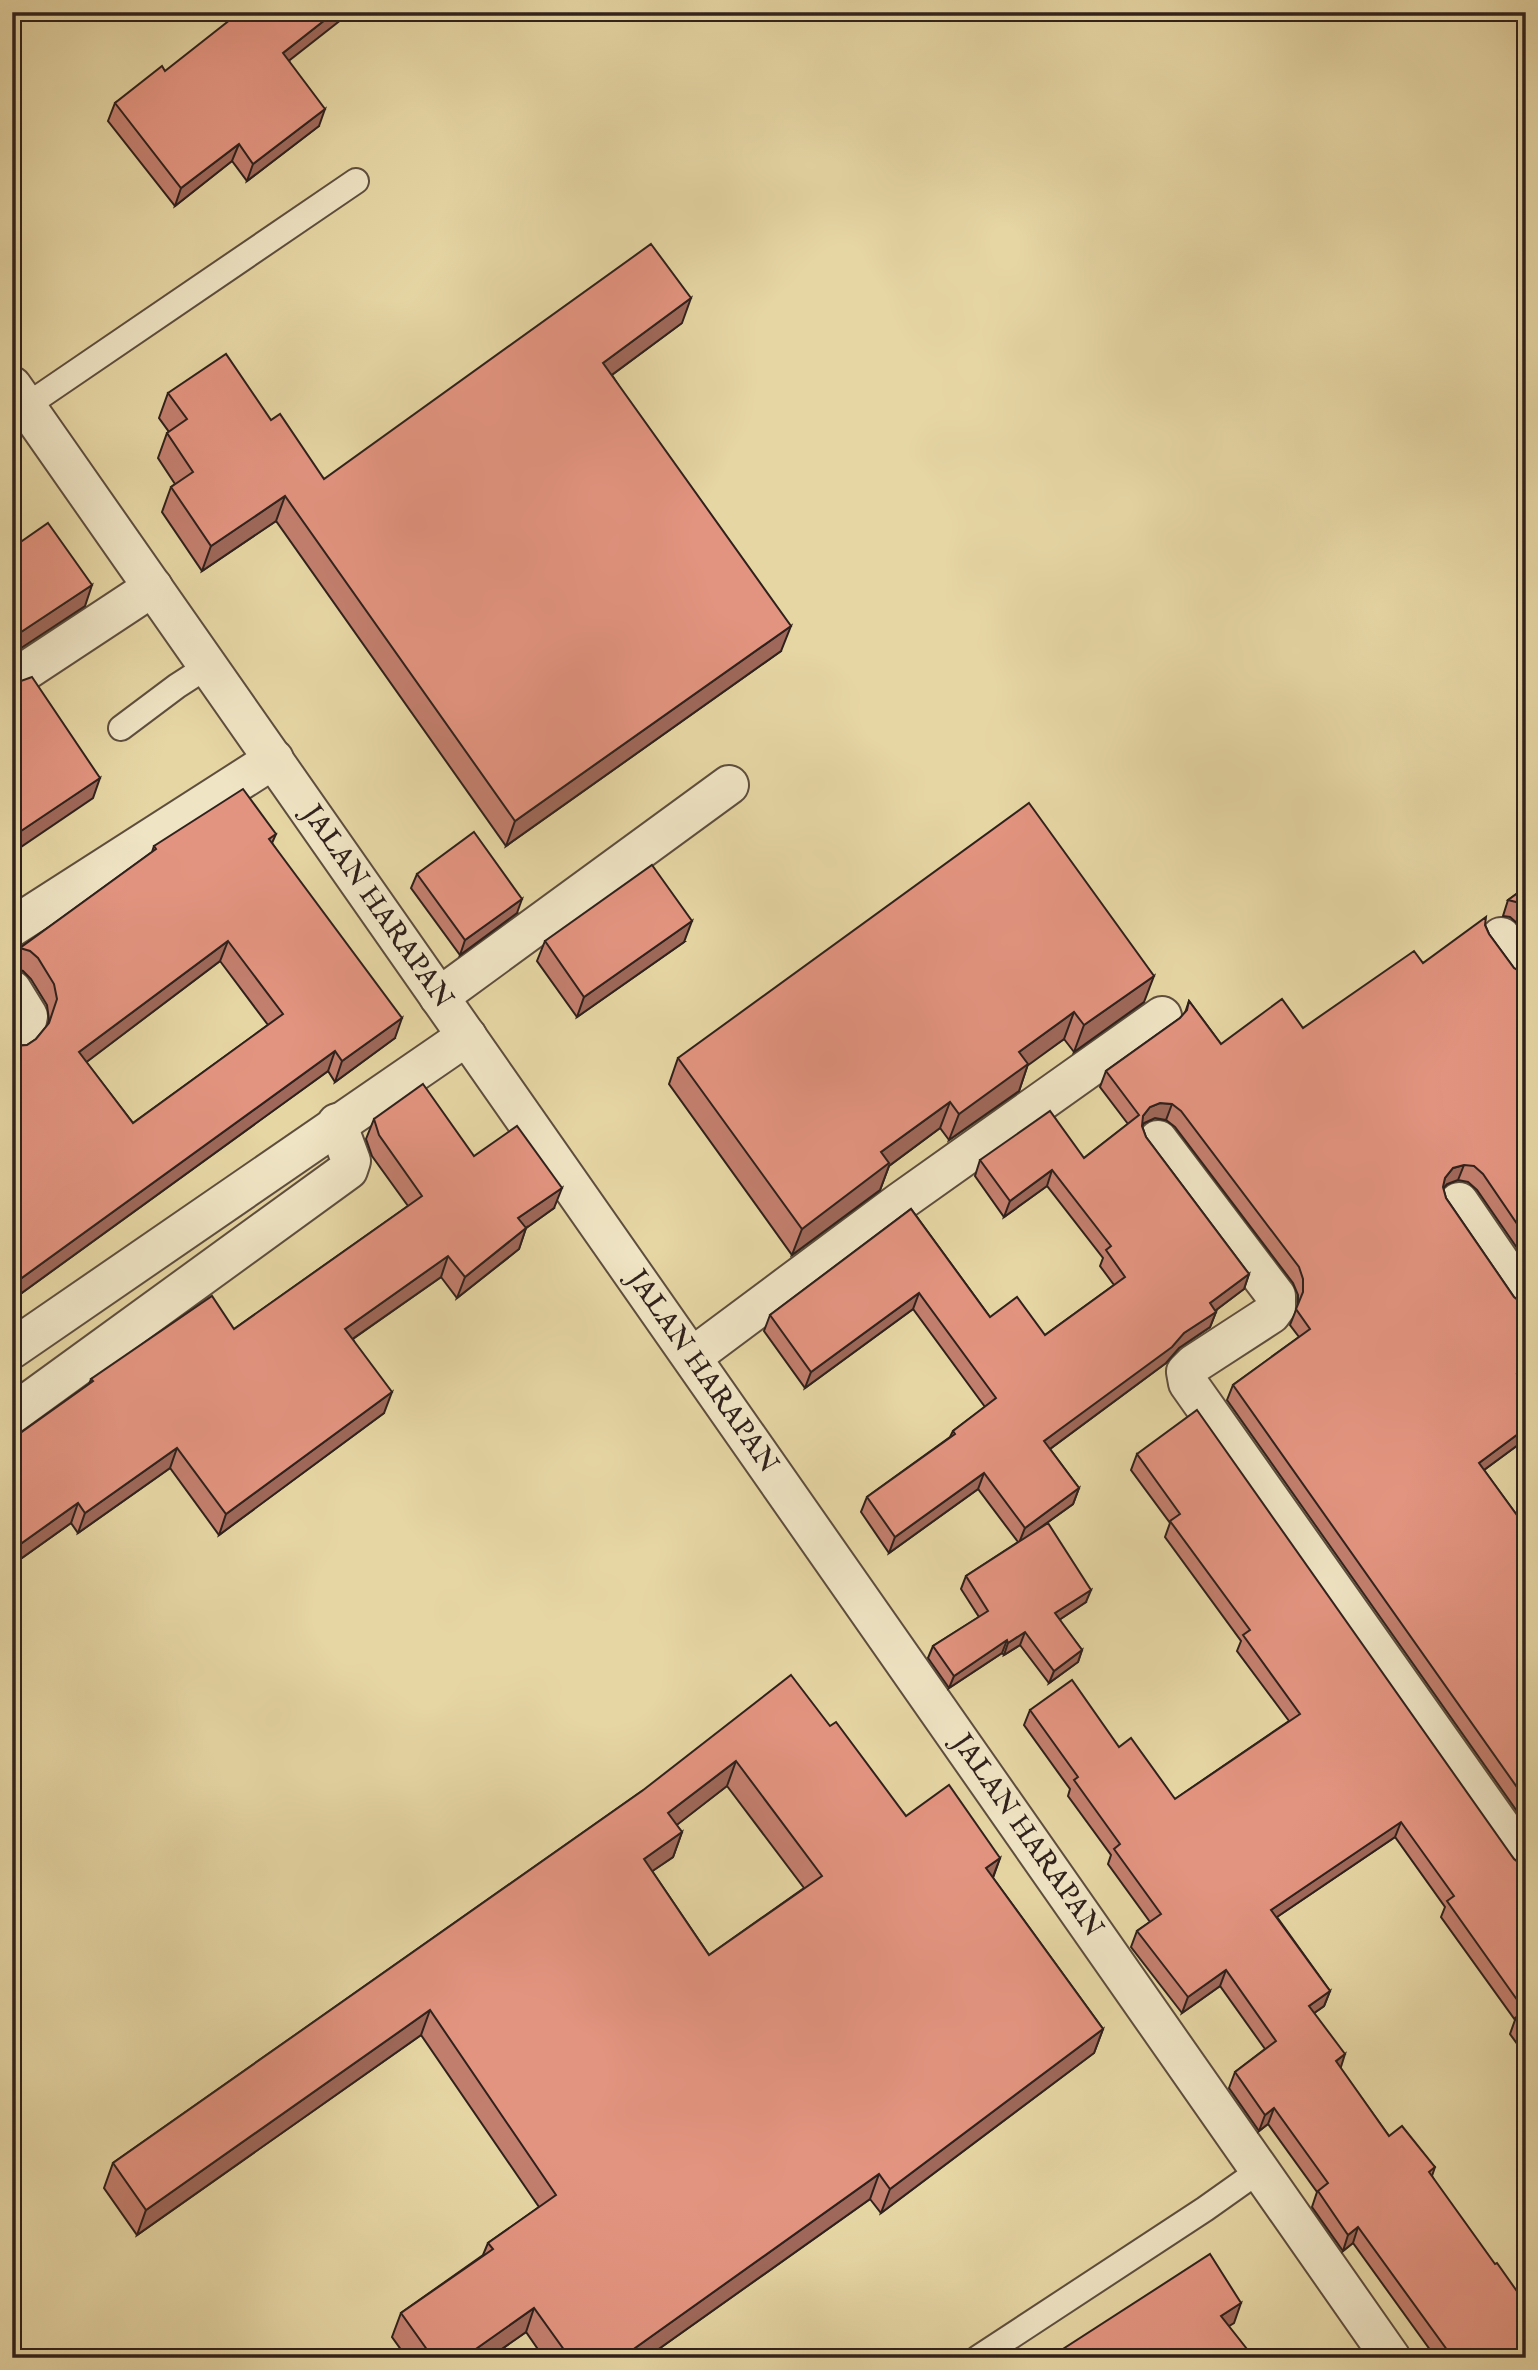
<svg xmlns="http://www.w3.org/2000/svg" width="1538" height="2370" font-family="'IM FELL English',serif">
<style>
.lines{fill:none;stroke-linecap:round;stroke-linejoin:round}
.lane-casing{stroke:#5e4e3e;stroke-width:28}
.street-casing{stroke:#5e4e3e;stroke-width:42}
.lane{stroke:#efe4c4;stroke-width:24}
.street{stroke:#efe4c4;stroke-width:38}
.wall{fill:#c37f6e;stroke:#30211c;stroke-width:2;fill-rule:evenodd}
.shaded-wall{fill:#9f685a;stroke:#30211c;stroke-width:2}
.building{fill:#e39480;stroke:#30211c;stroke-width:2;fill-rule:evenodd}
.labels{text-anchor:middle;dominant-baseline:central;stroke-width:5;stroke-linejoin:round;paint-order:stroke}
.street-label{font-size:28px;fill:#30211c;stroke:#efe4c4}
</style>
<rect width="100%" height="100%" fill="#e6d6a4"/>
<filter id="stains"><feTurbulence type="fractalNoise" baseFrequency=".00286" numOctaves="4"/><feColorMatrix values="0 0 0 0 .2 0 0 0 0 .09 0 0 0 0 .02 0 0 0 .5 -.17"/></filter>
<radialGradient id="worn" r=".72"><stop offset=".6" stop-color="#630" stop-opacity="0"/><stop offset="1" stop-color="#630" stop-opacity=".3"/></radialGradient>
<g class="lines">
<defs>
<g id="lane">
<path d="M26 406 356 181"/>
<path d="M121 728 177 686 208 666"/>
<path d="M978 2358 1205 2209 1260 2170"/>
</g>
<g id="street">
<path d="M12 386 1391 2358"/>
<path d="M12 680 153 587"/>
<path d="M12 927 274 759"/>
<path d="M1501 937 1526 970"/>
<path d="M12 990 28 1016 25 1030 12 1045"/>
<path d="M439 997 729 785"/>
<path d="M1158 1140 1276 1296V1307L1271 1314 1194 1364 1186 1372 1188 1383 1526 1862"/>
<path d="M1459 1202 1526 1300"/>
<path d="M12 1349 467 1036"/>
<path d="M692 1357 900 1202 1162 1016"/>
<path d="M12 1414 348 1170 351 1161 337 1123"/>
</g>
</defs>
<!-- lane casing -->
<use href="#lane" class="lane-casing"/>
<!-- street casing -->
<use href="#street" class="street-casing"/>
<!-- lane -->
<use href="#lane" class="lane"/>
<!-- street -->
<use href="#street" class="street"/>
</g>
<!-- wall -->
<g class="wall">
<path d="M289 61 319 126 247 181 232 161 175 206 108 121 115 103 165 71Z"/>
<path d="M682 323 612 375 781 651 506 846 276 521 202 571 162 512 171 487 175 484 158 458 167 433 169 432 159 418 168 393 271 420 324 479Z"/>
<path d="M276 834 272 843 395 1038 335 1082 328 1071 12 1300 15 1046 27 1045 36 1039 48 1025 49 1020 47 1005 31 979 23 971 13 968 20 948 152 852 154 846ZM220 961 268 1025 133 1123 86 1062Z"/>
<path d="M417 874 517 913 460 955 411 888Z"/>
<path d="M1526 887V933L1518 924 1510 917 1503 916 1508 900Z"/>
<path d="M1485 925 1489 934 1514 968 1526 975V1261L1477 1190 1468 1182 1458 1180 1447 1184 1443 1188 1446 1198 1514 1297 1523 1304 1526 1305V1379L1522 1382 1526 1439 1484 1470 1519 1518 1526 1514V1824L1227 1400 1233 1385 1299 1337 1290 1325 1298 1305V1295L1293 1283 1175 1127 1166 1120 1155 1118 1144 1123 1142 1126 1146 1137 1249 1274 1244 1289 1215 1311 1216 1312 1210 1327 1179 1348 1166 1363 1050 1449 1079 1488 1073 1504 1034 1532 1086 1602 1059 1620 1082 1650 1078 1662 1049 1683 1020 1645 1004 1655 1002 1653 949 1688 928 1658 933 1646 979 1617 961 1589 966 1576 1018 1542 978 1489 889 1553 861 1512 867 1497 950 1437 953 1431 985 1407 913 1309 805 1388 764 1331 770 1315 911 1209 990 1317 1045 1335 1114 1285 1100 1266 1103 1258 1047 1186 1004 1217 975 1176 980 1160 1084 1158 1128 1124 1100 1087 1106 1071 1180 1018 1185 1013 1189 1001 1221 1044 1303 1028 1423 963Z"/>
<path d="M545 941 684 942 577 1017 537 961Z"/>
<path d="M1144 1002 1074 1052 1064 1039 1028 1064 1019 1091 949 1140 940 1128 889 1166 880 1190 792 1255 669 1084 678 1058Z"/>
<path d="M374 1119 474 1156 554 1208 526 1228 519 1249 457 1298 441 1277 353 1339 384 1413 219 1535 170 1468 78 1533 71 1523 12 1565V1439L89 1384 91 1379 234 1329 408 1206 372 1156 366 1139Z"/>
<path d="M1137 1454 1514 1859 1523 1866 1526 1867V2056L1510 2034 1515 2020 1441 1917 1445 1907 1395 1837 1277 1917 1330 1991 1324 2006 1314 2013 1340 2068 1389 2136 1435 2167 1432 2176 1526 2358H1436L1353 2243 1343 2251 1312 2207 1317 2192 1268 2124 1259 2131 1229 2088 1235 2072 1265 2049 1220 1986 1182 2013 1131 1947 1137 1931 1150 1922 1108 1864 1111 1855 1068 1796 1070 1789 1024 1725 1030 1710 1119 1747 1175 1799 1289 1721 1237 1651 1241 1641 1165 1537 1170 1523 1131 1470Z"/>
<path d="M830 1726 906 1816 1000 1858 993 1878 1103 2029 1094 2053 881 2213 870 2199 646 2358H544L526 2332 489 2358H407L392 2337 401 2313 483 2255 488 2243 539 2207 421 2035 137 2235 104 2188 113 2163 642 1791ZM727 1786 804 1888 709 1955 652 1871 673 1857 682 1832 676 1825Z"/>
</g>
<!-- shaded-wall -->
<g class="shaded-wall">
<path d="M335 12H351L277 70 283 53Z"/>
<path d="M325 109 319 126 247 181 253 164Z"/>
<path d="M239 144 232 161 175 206 181 188Z"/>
<path d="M691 298 682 323 594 388 603 363Z"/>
<path d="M285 496 276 521 202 571 211 546Z"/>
<path d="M92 585 85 606 12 654V638Z"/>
<path d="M791 626 781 651 506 846 515 821Z"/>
<path d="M100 778 93 798 12 853V837Z"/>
<path d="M522 899 517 913 460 955 465 940Z"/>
<path d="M692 921 684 942 577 1017 584 997Z"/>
<path d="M228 941 220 961 72 1073 79 1052Z"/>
<path d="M1154 976 1144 1002 1074 1052 1084 1025Z"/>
<path d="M1074 1012 1064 1039 1027 1066 1028 1064 1019 1091 949 1140 959 1114 1019 1052Z"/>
<path d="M402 1018 395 1038 335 1082 342 1061Z"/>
<path d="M335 1051 328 1071 12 1300V1285Z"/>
<path d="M950 1102 940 1128 889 1166 880 1190 792 1255 802 1229 881 1152Z"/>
<path d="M1160 1103 1172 1104 1166 1120 1155 1118 1144 1123 1138 1132 1143 1116 1150 1107Z"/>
<path d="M1464 1165 1458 1180 1447 1184 1439 1193 1445 1178 1453 1168Z"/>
<path d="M1052 1170 1047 1186 1004 1217 1010 1201Z"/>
<path d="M562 1188 554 1208 511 1239 518 1218Z"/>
<path d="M526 1228 519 1249 457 1298 465 1277Z"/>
<path d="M448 1256 441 1277 338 1349 345 1329Z"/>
<path d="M1249 1274 1244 1289 1204 1319 1210 1303Z"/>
<path d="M919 1293 913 1309 805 1388 811 1372Z"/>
<path d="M1216 1312 1210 1327 1179 1348 1166 1363 1039 1457 1044 1441 1184 1333Z"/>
<path d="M1526 1368V1379L1511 1390 1517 1374Z"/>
<path d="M392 1392 384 1413 219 1535 226 1514Z"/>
<path d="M1526 1428V1439L1473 1478 1479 1463Z"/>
<path d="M177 1448 170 1468 78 1533 85 1513Z"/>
<path d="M984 1473 978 1489 889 1553 895 1537Z"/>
<path d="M1079 1488 1073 1504 1019 1543 1025 1528Z"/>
<path d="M78 1503 71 1523 12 1565V1550Z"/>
<path d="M1091 1590 1086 1602 1050 1626 1055 1613Z"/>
<path d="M1025 1632 1020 1645 1004 1655 1008 1643Z"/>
<path d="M1007 1640 1002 1653 949 1688 954 1676Z"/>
<path d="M1082 1650 1078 1662 1049 1683 1054 1671Z"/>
<path d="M736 1761 727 1786 660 1838 668 1813Z"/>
<path d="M1401 1822 1395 1837 1265 1925 1271 1910Z"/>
<path d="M682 1832 673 1857 635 1883 644 1859Z"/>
<path d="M1000 1858 991 1882 986 1868Z"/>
<path d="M1226 1970 1220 1986 1182 2013 1188 1997Z"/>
<path d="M1330 1991 1324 2006 1303 2021 1309 2006Z"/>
<path d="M430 2010 421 2035 137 2235 146 2210Z"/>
<path d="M1103 2029 1094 2053 881 2213 890 2189Z"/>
<path d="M1345 2054 1340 2070 1336 2061Z"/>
<path d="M1274 2108 1268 2124 1259 2131 1265 2115Z"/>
<path d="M879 2174 870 2199 646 2358H621Z"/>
<path d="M1358 2227 1353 2243 1343 2251 1348 2235Z"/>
<path d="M1241 2303 1234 2323 1214 2335 1221 2316Z"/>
<path d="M534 2308 526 2332 489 2358H463Z"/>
</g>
<!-- building -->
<g class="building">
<path d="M240 12H335L283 53 325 109 253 164 239 144 181 188 115 103 162 66 165 71Z"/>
<path d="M651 244 691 298 603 363 791 626 515 821 285 496 211 546 171 487 193 472 167 433 187 419 168 393 226 354 271 420 280 414 324 479Z"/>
<path d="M48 523 92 585 12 638V548Z"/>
<path d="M32 677 100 778 12 837V680L21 681Z"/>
<path d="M243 789 276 834 269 839 402 1018 342 1061 335 1051 12 1285V1045L15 1046 27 1045 36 1039 49 1023 57 999 54 984 38 958 30 951 20 948 156 849 154 846ZM228 941 283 1014 133 1123 79 1052Z"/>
<path d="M1029 803 1154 976 1084 1025 1074 1012 1019 1052 1028 1064 959 1114 950 1102 881 1152 889 1163 802 1229 678 1058Z"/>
<path d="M474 832 522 899 465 940 417 874Z"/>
<path d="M652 865 692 921 584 997 545 941Z"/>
<path d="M1526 887V910L1516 902 1508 900Z"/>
<path d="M1486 917 1485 925 1489 934 1514 968 1526 975V1237L1483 1174 1474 1166 1464 1165 1453 1168 1445 1178 1443 1187 1446 1198 1514 1297 1523 1304 1526 1305V1368L1517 1374 1526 1386V1428L1479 1463 1519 1518 1526 1514V1800L1233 1385 1310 1329 1296 1309 1303 1292V1279L1299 1267 1181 1111 1172 1104 1160 1103 1150 1107 1143 1116 1142 1126 1146 1137 1249 1274 1210 1303 1216 1312 1184 1333 1172 1347 1044 1441 1079 1488 1025 1528 984 1473 895 1537 867 1497 955 1434 953 1431 996 1398 919 1293 811 1372 770 1315 911 1209 990 1317 1017 1297 1045 1335 1125 1277 1106 1250 1111 1246 1052 1170 1010 1201 980 1160 1050 1111 1084 1158 1139 1115 1106 1071 1180 1018 1187 1010 1189 1001 1221 1044 1282 999 1303 1028 1414 951 1423 963Z"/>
<path d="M423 1084 474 1156 517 1126 562 1188 518 1218 526 1228 465 1277 448 1256 345 1329 392 1392 226 1514 177 1448 85 1513 78 1503 12 1550V1439L93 1381 91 1379 212 1296 234 1329 422 1196 379 1135 374 1119Z"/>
<path d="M1197 1410 1514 1859 1523 1866 1526 1867V2033L1515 2018 1525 2011 1447 1901 1454 1896 1401 1822 1271 1910 1330 1991 1309 2006 1345 2054 1336 2061 1389 2136 1402 2126 1435 2167 1429 2172 1495 2264 1497 2263 1526 2304V2358H1453L1358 2227 1348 2235 1318 2191 1328 2183 1274 2108 1265 2115 1235 2072 1276 2041 1226 1970 1188 1997 1137 1931 1161 1914 1114 1849 1120 1844 1074 1780 1078 1777 1030 1710 1072 1680 1119 1747 1131 1738 1175 1799 1300 1714 1243 1635 1250 1630 1170 1521 1180 1514 1137 1454Z"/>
<path d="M1048 1523 1091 1590 1055 1613 1082 1650 1054 1671 1025 1632 1008 1643 1007 1640 954 1676 933 1646 988 1611 966 1576Z"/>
<path d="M791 1675 830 1726 836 1722 906 1816 949 1785 1000 1858 986 1868 1103 2029 890 2189 879 2174 621 2358H570L534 2308 463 2358H433L401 2313 493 2249 488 2243 556 2195 430 2010 146 2210 113 2163 642 1791ZM736 1761 822 1876 709 1955 644 1859 682 1832 668 1813Z"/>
<path d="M1210 2254 1241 2303 1221 2316 1254 2358H1161L1160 2356 1157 2358H1049Z"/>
</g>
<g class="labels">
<!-- street labels -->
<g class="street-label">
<text transform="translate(377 907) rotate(55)">JALAN HARAPAN</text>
<text transform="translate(702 1372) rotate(55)">JALAN HARAPAN</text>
<text transform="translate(1027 1836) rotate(55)">JALAN HARAPAN</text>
</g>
</g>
<!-- margin -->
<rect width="1538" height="2370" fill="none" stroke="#e6d6a4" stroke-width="42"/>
<rect x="14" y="14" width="1510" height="2342" fill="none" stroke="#30211c" stroke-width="3.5"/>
<rect x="21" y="21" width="1496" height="2328" fill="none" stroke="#30211c" stroke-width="2"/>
<rect width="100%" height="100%" filter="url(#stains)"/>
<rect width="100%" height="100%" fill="url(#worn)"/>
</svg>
